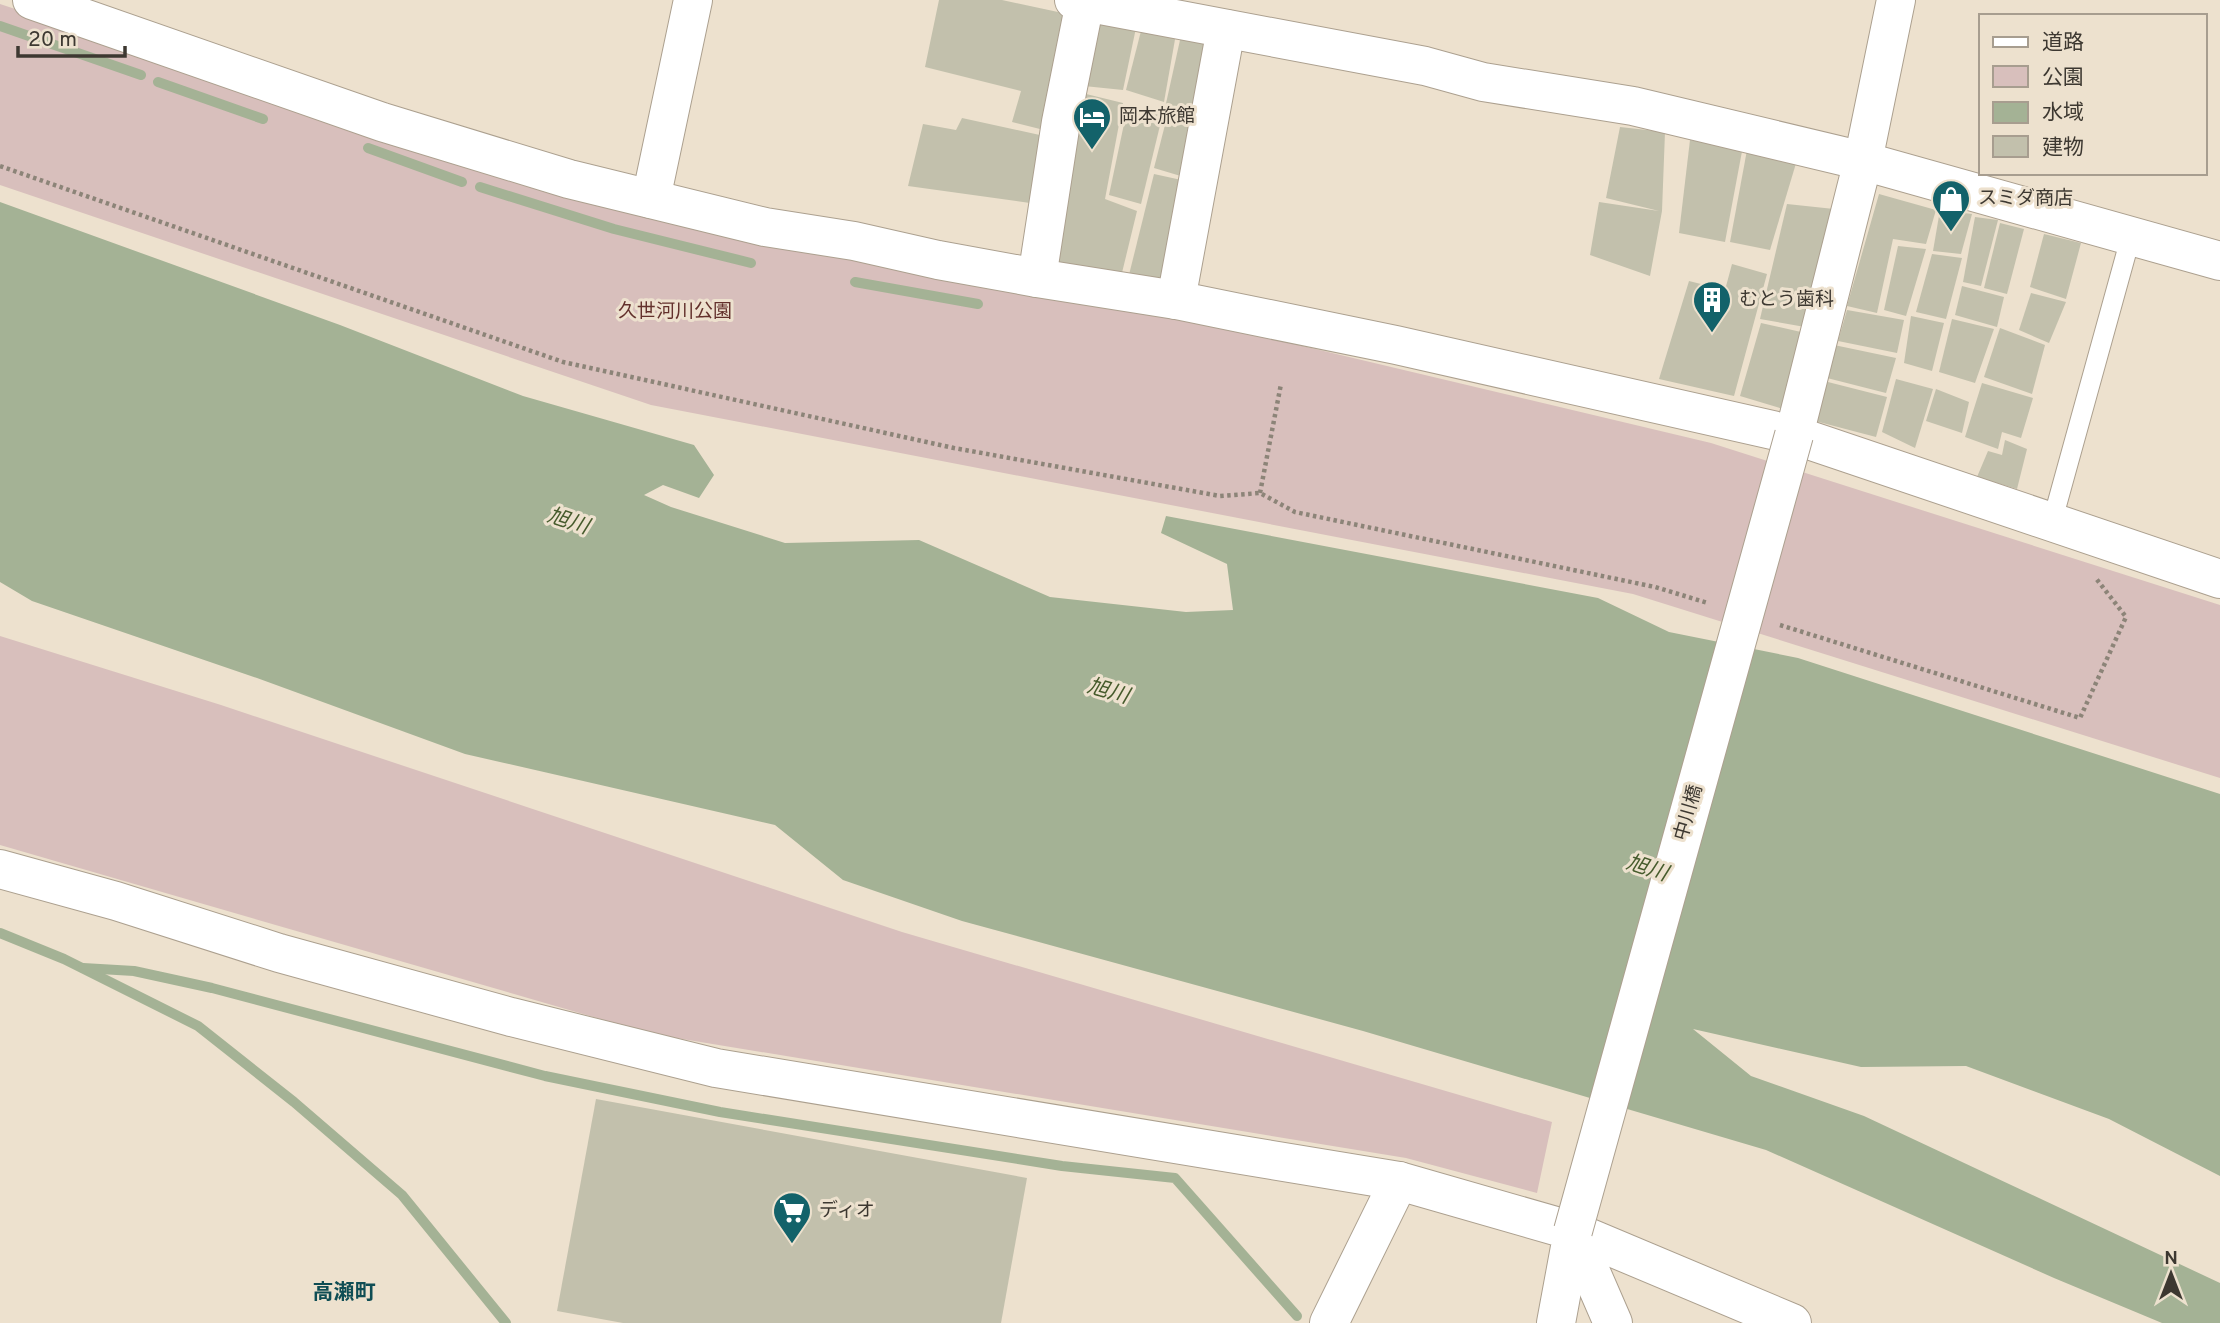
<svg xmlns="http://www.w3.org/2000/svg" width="2220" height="1323" font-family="Overpass,'Noto Sans JP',sans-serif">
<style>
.green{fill:#d8bfbc}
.water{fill:#a4b295}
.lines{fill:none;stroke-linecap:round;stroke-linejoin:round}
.stream{stroke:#a4b295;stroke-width:10}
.building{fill:#c2c0ac}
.lane-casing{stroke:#aca08f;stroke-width:21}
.street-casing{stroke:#aca08f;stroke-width:40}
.secondary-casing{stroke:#aca08f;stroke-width:40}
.path{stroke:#8c8478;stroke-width:4.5;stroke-dasharray:3.5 3.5;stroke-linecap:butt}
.lane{stroke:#fff;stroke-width:19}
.street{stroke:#fff;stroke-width:38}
.secondary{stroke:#fff;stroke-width:38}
.secondary-bridge-casing{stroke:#aca08f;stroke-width:40;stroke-linecap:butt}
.secondary-bridge{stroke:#fff;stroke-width:38}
.labels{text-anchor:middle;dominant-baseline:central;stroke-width:6;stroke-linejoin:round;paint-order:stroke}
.poi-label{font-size:19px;fill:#3d3831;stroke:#ede1ce;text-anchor:start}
.park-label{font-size:19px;fill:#63312c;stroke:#ede1ce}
.street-label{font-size:19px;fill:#3d3831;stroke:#ede1ce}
.water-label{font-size:21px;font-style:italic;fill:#465b2c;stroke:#ede1ce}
.neighbourhood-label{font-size:21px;font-weight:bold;fill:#0f4d54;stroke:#ede1ce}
</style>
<rect width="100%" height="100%" fill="#ede1ce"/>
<!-- green -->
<g class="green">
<path d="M0 4 529 179 1147 309 1711 443 2220 605V778L1633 594 651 405 0 185Z"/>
<path d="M0 636 221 705 902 932 1552 1122 1537 1193 1406 1158 652 1034 0 845Z"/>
</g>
<!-- water -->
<path class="water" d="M0 202 340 325 523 396 694 445 714 475 699 498 663 485 644 495 671 507 785 543 919 540 1050 597 1186 612 1233 610 1227 564 1161 533 1166 516 1598 598 1669 632 1798 658 2220 794V1176L2109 1119 1966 1066 1861 1067 1693 1029 1751 1076 1864 1116 2220 1283V1323H2162L2054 1278 1766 1150 1363 1031 962 921 843 880 775 825 465 754 257 678 32 601 0 582Z"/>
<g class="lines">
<!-- stream -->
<g class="stream">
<path d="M0 26 141 75"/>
<path d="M158 82 263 119"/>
<path d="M368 148 462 182"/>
<path d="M480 187 614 229 751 263"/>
<path d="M855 282 978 304"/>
<path d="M0 933 64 959 198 1026 294 1102 402 1195 506 1323"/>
<path d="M83 968 134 971 212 988 545 1076 720 1112 1062 1166 1175 1178 1297 1316"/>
</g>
</g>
<!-- building -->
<g class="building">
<path d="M939 0H1002L1072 15 1052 132 1012 122 1021 91 925 67Z"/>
<path d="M1099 15 1137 23 1123 90 1084 86Z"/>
<path d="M1142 27 1177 28 1164 102 1126 90Z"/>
<path d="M1182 31 1216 35 1198 118 1165 108Z"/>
<path d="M1082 93 1123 103 1105 199 1137 211 1120 281 1049 269Z"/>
<path d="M1128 105 1163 113 1141 204 1109 195Z"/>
<path d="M1168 113 1196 121 1184 177 1154 168Z"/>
<path d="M962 118 1049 137 1037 204 908 186 923 124 956 130Z"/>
<path d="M1620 127 1665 132 1662 211 1650 276 1590 255 1599 202 1659 211 1606 198Z"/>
<path d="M1690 140 1743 146 1725 242 1679 233Z"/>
<path d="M1747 150 1797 160 1770 250 1730 242Z"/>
<path d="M1154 174 1186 181 1166 290 1127 283Z"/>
<path d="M1879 194 1936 210 1926 244 1893 239 1877 313 1847 306Z"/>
<path d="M1787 204 1834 209 1805 327 1760 319Z"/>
<path d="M1940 210 1972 214 1961 254 1933 251Z"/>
<path d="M1975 217 1998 220 1981 286 1963 282Z"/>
<path d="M2000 223 2024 229 2007 294 1984 288Z"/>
<path d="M2044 234 2081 243 2066 299 2030 287Z"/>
<path d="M1898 246 1926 249 1906 316 1884 310Z"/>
<path d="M1932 254 1962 258 1946 319 1916 312Z"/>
<path d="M1732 264 1767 274 1734 396 1659 379 1689 281 1725 290Z"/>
<path d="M1962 286 2004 297 1997 327 1955 315Z"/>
<path d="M2031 293 2066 302 2049 343 2019 330Z"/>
<path d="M1847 310 1904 320 1897 353 1838 341Z"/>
<path d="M1911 316 1944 323 1932 371 1904 363Z"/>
<path d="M1952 319 1994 329 1975 383 1939 372Z"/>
<path d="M1761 323 1801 332 1783 409 1740 396Z"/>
<path d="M2000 328 2045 345 2032 394 1984 377Z"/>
<path d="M1834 345 1896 358 1886 393 1827 378Z"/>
<path d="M1896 379 1933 389 1915 448 1882 432Z"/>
<path d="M1824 381 1887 397 1876 437 1815 421Z"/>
<path d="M1982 383 2033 398 2021 438 2002 432 1998 449 1965 437Z"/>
<path d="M1936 389 1969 402 1962 433 1926 421Z"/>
<path d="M2005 440 2027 449 2017 489 1977 477 1988 451 2002 455Z"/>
<path d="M596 1099 1027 1178 1001 1323H623L557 1311Z"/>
</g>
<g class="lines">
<defs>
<path id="lane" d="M2052 522 2131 236"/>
<g id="street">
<path d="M32 0 382 122 569 179 765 227 854 241 938 260 1037 278 1176 300 1396 345 1794 435 2220 579"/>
<path d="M1074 0 1425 66 1483 82 1633 106 1863 161 2220 261"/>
<path d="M651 199 693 0"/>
<path d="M1037 278 1061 122 1085 2"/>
<path d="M1176 300 1226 29"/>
<path d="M1573 1231 1792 1323"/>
<path d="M1573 1231 1613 1323"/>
<path d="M1329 1323 1399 1181"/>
</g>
<g id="secondary">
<path d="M1794 435 1863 161 1896 0"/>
<path d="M0 869 116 901 279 953 511 1017 716 1068 1399 1181 1573 1231 1556 1323"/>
</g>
</defs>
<!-- lane casing -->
<use href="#lane" class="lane-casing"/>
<!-- street casing -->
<use href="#street" class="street-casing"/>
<!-- secondary casing -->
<use href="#secondary" class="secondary-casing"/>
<!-- path -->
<g class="path">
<path d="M0 166 563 362 954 448 1220 496 1260 493 1295 512 1655 587 1708 603"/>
<path d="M1260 493 1281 384"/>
<path d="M1780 625 2080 718 2126 617 2095 577"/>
</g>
<!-- lane -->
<use href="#lane" class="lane"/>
<!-- street -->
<use href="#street" class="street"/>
<!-- secondary -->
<use href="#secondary" class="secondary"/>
<defs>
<path id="secondary-bridge" d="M1573 1231 1794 435"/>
</defs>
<!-- secondary-bridge casing -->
<use href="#secondary-bridge" class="secondary-bridge-casing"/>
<!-- secondary-bridge -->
<use href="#secondary-bridge" class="secondary-bridge"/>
</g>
<!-- icons -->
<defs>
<symbol id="hotel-pin" viewBox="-11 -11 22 30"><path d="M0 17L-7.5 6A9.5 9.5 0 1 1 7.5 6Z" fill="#13626a" stroke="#ede1ce"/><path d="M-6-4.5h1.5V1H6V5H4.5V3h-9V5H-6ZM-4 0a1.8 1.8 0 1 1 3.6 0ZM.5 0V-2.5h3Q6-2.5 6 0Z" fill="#fff"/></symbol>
<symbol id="shop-pin" viewBox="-11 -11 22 30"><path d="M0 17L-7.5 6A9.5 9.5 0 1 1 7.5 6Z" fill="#13626a" stroke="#ede1ce"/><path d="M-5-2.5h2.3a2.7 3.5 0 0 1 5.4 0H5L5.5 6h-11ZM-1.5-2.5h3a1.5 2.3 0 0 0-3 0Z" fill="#fff"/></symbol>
<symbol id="building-pin" viewBox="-11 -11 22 30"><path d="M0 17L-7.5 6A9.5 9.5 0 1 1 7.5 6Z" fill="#13626a" stroke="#ede1ce"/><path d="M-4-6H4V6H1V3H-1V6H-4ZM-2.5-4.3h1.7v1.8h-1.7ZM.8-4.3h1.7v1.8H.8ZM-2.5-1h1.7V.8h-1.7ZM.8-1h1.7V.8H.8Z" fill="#fff"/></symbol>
<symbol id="supermarket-pin" viewBox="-11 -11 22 30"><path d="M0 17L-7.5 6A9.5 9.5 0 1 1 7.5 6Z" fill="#13626a" stroke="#ede1ce"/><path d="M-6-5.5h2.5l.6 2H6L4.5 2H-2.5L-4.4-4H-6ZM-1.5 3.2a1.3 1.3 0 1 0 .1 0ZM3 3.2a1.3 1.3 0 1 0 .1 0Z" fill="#fff"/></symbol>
</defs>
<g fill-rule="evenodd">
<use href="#hotel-pin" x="1070" y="95" width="44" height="60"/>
<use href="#shop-pin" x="1929" y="177" width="44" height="60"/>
<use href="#building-pin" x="1690" y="278" width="44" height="60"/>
<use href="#supermarket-pin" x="770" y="1189" width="44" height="60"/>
</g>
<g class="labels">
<!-- poi labels -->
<g class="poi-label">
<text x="1119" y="117">岡本旅館</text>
<text x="1978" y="199">スミダ商店</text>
<text x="1739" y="300">むとう歯科</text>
<text x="819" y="1211">ディオ</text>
</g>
<!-- park labels -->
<g class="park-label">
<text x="675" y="312">久世河川公園</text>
</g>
<!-- street labels -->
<g class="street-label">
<text transform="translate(1689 813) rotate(-74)">中川橋</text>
</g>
<!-- water labels -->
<g class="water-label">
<text transform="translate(568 522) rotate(18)">旭川</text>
<text transform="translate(1108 692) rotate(16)">旭川</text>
<text transform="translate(1647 869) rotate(18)">旭川</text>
</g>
<!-- neighbourhood labels -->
<g class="neighbourhood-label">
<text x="344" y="1293">高瀬町</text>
</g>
</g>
<!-- legend -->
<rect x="1979" y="14" width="228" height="161" fill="#ede1ce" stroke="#a79d8f" stroke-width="2"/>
<rect x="1993" y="37" width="35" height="10" fill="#ffffff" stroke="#a79d8f" stroke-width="2"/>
<text x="2042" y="49" font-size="21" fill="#3d3831">道路</text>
<rect x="1993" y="66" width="35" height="21" fill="#d8bfbc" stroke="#a79d8f" stroke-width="2"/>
<text x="2042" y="84" font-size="21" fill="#3d3831">公園</text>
<rect x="1993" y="102" width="35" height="21" fill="#a4b295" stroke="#a79d8f" stroke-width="2"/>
<text x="2042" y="119" font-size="21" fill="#3d3831">水域</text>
<rect x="1993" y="136" width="35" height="21" fill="#c2c0ac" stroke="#a79d8f" stroke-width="2"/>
<text x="2042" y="154" font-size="21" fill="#3d3831">建物</text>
<!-- north arrow -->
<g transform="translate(2171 1274)" stroke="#ede1ce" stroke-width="5" paint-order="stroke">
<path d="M0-5L12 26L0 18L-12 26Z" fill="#3d3831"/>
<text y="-10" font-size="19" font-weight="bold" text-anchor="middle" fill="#3d3831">N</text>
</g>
<!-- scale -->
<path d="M18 46v10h107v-10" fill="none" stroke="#3d3831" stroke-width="3.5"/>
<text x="28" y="46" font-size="21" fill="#3d3831" stroke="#ede1ce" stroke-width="5" paint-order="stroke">20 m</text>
</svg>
